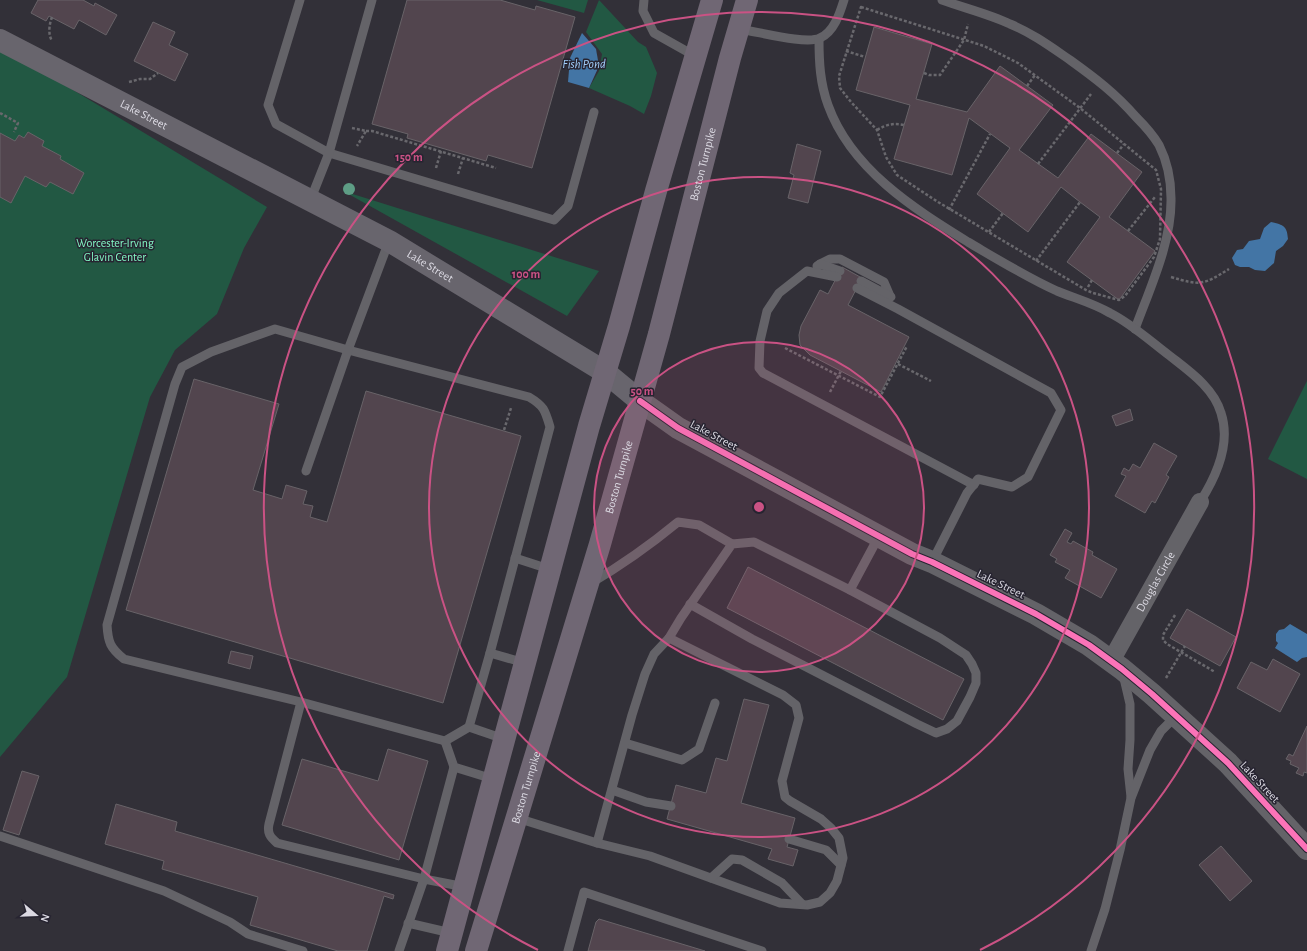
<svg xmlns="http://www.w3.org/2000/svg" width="1307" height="951" font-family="'Alegreya Sans',sans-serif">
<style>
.green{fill:#225843}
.water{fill:#4375a5}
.building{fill:#52454e;stroke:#686368}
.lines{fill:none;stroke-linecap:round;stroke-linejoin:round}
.path{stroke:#69686d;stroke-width:2.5;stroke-dasharray:3 2;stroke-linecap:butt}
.service{stroke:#646368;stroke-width:9}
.minor{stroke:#646368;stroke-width:18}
.tertiary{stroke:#646368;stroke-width:22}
.secondary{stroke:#68656d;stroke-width:22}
.trunk{stroke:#706774;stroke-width:22}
.cycleway-casing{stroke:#272431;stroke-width:8}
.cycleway{stroke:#fb73b8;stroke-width:6}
.tree{fill:#5e9d85}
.ring{fill:none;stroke:#ca5284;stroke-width:2}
.labels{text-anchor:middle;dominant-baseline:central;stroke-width:3;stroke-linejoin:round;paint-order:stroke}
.street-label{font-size:12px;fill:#dbd9e2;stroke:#272431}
.park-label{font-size:12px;fill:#82f7c4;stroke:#272431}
.water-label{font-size:13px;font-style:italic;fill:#a0ccf8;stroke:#272431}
.centre{fill:#ca5284;stroke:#272431;stroke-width:2}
.ring-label{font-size:12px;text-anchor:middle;font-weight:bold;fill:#ca5284;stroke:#272431;stroke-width:3;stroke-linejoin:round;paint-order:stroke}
</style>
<rect width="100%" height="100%" fill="#323038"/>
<!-- green -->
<g class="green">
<path d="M537 0H588L584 13Z"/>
<path d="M599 0 638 42 646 47 657 73 651 96 644 114 630 106 589 88 599 71 602 54 586 32Z"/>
<path d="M0 46 267 207 244 248 217 314 175 350 150 397 67 677 0 757Z"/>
<path d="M343 191 599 271 567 316Z"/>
<path d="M1307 381V479L1268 459Z"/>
</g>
<!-- water -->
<g class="water">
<path d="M582 33 596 49 599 66 589 88 568 82 570 58Z"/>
<path d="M1271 222C1284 225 1287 226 1288 239L1283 246 1276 251 1274 263 1265 271 1255 270 1249 267H1240L1235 265 1232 258 1237 250 1243 249 1249 241 1260 239 1264 228Z"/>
<path d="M1290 624 1307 634V657L1302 658 1297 662 1275 648 1278 643 1276 641V634L1279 630 1284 629Z"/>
</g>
<!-- building -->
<g class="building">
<path d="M38 0H83L94 6 95 3 117 15 106 35 79 20 74 29 49 16 46 21 31 13Z"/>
<path d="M407 0H500L535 10 536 6 575 17 532 168 488 155 486 161 407 138 408 134 372 124Z"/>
<path d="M153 22 175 32 169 45 188 54 175 81 134 61Z"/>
<path d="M874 27 932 44 916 99 967 112 1000 66 1053 105 1019 150 1058 178 1091 134 1142 172 1109 217 1155 251 1119 300 1067 262 1100 217 1080 202 1061 187 1028 232 977 194 1010 148 969 118 952 175 894 159 910 105 856 90Z"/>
<path d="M28 132 44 141 42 146 61 156 60 159 84 173 73 194 50 182 46 187 25 176 11 203 0 197V133L15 141 19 135 24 138Z"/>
<path d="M797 144 821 151 808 203 788 198 794 175 790 173Z"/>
<path d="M842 267 862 278 848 305 909 337 881 392 810 355 800 345 799 335 801 326 820 290 828 294Z"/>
<path d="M194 379 279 404 253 490 282 499 286 485 307 491 303 504 313 506 310 517 327 522 366 391 521 436 443 703 126 610Z"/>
<path d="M1130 409 1133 420 1116 426 1112 416Z"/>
<path d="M1154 443 1177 456 1166 475 1169 477 1155 503 1152 501 1145 513 1115 496 1126 476 1121 474 1124 468 1129 471 1133 464 1140 468Z"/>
<path d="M1065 529 1072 533 1067 542 1071 544 1073 541 1093 552 1092 555 1117 569 1101 598 1065 578 1070 570 1055 562 1057 559 1050 555Z"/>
<path d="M748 567 964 679 943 720 727 608Z"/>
<path d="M1187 609 1236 637 1220 666 1170 638Z"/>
<path d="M231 651 253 656 250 669 228 663Z"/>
<path d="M1273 659 1300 674 1280 712 1237 688 1251 662 1267 670Z"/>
<path d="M744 699 769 705 741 803 795 818 787 847 798 850 793 866 768 859 772 849 667 819 676 785 706 793 716 758 727 761Z"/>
<path d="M1307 726V773L1304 772 1303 776 1296 773 1299 768 1290 764 1291 761 1286 759 1289 754 1293 756Z"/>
<path d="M388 749 428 761 399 860 282 825 302 759 378 781Z"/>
<path d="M22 771 39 776 19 835 3 830Z"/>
<path d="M116 804 177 822 175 831 394 895 393 899 384 896 367 951H338L250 925 258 897 162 869 164 861 105 844Z"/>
<path d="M1221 846 1252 881 1230 901 1199 865Z"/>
<path d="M599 919 705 951H588L596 922Z"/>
</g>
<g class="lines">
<!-- path -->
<g class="path">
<path d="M861 7 984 46 1018 63 1080 108 1156 170 1161 189 1160 239 1154 257 1125 296 1119 300 1093 293 1086 290 938 202 897 175 886 157 877 130 851 102 840 88 839 76Z"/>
<path d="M52 17C49 25 48 34 52 41"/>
<path d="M846 51 865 57"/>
<path d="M924 73 929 75H940L964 40 968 24"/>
<path d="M129 82 140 79H150L158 73"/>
<path d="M1027 86 1035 75"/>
<path d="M0 113 18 123 14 132"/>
<path d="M352 128 366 131 357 146"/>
<path d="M877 130C887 124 894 123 904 125"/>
<path d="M366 131H372L496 168"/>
<path d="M1117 153 1124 144"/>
<path d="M1038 164 1091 94"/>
<path d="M436 168 441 151"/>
<path d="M458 174 463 158"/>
<path d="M949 210 990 134"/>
<path d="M1128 231 1155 197"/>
<path d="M989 232 1003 213"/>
<path d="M1036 261 1080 202"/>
<path d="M1171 277C1201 286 1203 285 1229 269"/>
<path d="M1088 287 1092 280"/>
<path d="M785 348 880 397 907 346"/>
<path d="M898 364 931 381"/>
<path d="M830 392 841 371"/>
<path d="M504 430 511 408"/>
<path d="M1175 615 1163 635V640L1167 644 1215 672"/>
<path d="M1166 678 1185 646"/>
</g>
<!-- service -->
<g class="service">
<path d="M300 0 268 105 276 124 329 153 554 220 568 206 594 112"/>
<path d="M644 0 643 11 654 33 695 56"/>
<path d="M942 0C964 8 989 14 1010 24 1032 33 1051 47 1070 60 1095 78 1115 93 1136 117 1145 126 1153 135 1159 145 1167 161 1171 180 1171 198 1172 242 1150 288 1135 329"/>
<path d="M738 29C756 31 806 45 820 38 834 32 840 13 844 0"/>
<path d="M819 39C819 62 820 83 828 105 851 169 913 208 968 242 997 259 1026 277 1057 291 1074 298 1093 303 1110 313 1132 324 1150 341 1170 356 1189 371 1214 388 1221 413 1231 443 1216 477 1200 502"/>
<path d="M310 201 329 153 372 0"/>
<path d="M389 241 348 350 529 397C544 406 545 410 550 427L490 653 469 727 504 739"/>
<path d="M820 264 830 259H840L884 282 890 296"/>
<path d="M817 266 820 264 840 271"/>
<path d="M837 277 807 271 779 293 767 311 760 341 759 368 763 373 974 485"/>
<path d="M861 281 891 297"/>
<path d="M857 288 898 309 1051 393 1061 410 1028 477 1012 487 978 479 967 493 932 562"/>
<path d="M306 471 348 350 275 329 211 352 182 367 175 384 107 625C108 642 110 648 124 659L301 702 445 741 469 727"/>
<path d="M515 558 549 569"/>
<path d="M591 583C622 565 650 545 678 522L699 525 732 544"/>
<path d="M690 604 752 639 917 724 936 733 947 729 957 721 970 697 976 683V673L972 664 966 655 940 638 850 590"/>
<path d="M490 653 525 663"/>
<path d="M1123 674 1130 704V740L1128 769 1131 797"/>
<path d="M301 702 269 824C267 833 270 837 277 843L424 879 465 887"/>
<path d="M445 741 454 767 493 779"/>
<path d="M625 743 682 760 699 749 715 703"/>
<path d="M612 790 646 802 671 806"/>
<path d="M517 818 597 843 650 856 780 903 807 905 820 902 830 893 837 881 843 858 839 838 831 828 821 819 790 801 785 797 782 781 799 718 796 705 783 695 669 638 681 618 732 544 754 542 850 590 879 536"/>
<path d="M0 836 164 891 230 922 248 934 303 951"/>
<path d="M789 839 826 850 841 865"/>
<path d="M597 843 632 715 645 674 654 654 669 638"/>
<path d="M711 878 732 859 742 860 782 883 802 904"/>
<path d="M408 923 451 933"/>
<path d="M399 951 424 879 454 767"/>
<path d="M568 951 584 892 762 951"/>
<path d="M1091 951 1105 909 1120 850 1131 798 1150 750 1161 731 1176 716"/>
</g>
<!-- minor -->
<path class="minor" id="s1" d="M1111 661 1200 502"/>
<!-- tertiary -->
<path class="tertiary" d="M640 401 678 428 912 554 932 562 1036 614 1089 645 1122 669 1152 694 1228 763 1307 849"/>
<!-- secondary -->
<path class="secondary" id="s2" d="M0 40 389 241 605 372 640 401"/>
<!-- trunk -->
<g class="trunk">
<path d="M447 951 589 426 619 326 656 191 712 0"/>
<path id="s3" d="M476 951 600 544 659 334 730 58 747 0"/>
</g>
<defs>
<path id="cycleway" d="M640 401 678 428 912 554 932 562 1036 614 1089 645 1122 669 1152 694 1228 763 1307 849"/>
</defs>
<!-- cycleway casing -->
<use href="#cycleway" class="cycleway-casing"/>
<!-- cycleway -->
<use href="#cycleway" class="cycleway"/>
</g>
<!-- trees -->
<circle class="tree" cx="349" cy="189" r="6"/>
<!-- distance rings -->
<circle cx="759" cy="507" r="165" fill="#ca5284" fill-opacity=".12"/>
<g class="ring">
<circle cx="759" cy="507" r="165"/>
<circle cx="759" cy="507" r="330"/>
<path d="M538 950A495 495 0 1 1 980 950"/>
</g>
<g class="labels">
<!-- street labels -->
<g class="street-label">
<text stroke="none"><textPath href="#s2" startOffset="162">Lake Street</textPath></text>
<text stroke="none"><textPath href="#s3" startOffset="819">Boston Turnpike</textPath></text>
<text stroke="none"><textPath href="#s2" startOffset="486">Lake Street</textPath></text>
<text transform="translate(714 435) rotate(28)">Lake Street</text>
<text stroke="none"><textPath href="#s3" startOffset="495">Boston Turnpike</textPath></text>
<text stroke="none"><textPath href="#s1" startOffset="91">Douglas Circle</textPath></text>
<text transform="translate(1001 584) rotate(26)">Lake Street</text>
<text transform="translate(1260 782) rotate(47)">Lake Street</text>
<text stroke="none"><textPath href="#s3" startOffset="171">Boston Turnpike</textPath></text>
</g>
<!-- park labels -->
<g class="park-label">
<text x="115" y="243">Worcester-Irving<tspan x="115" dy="14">Glavin Center</tspan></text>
</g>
<!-- water labels -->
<g class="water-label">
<text x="584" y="64">Fish Pond</text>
</g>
</g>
<circle cx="759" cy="507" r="6" class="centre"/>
<g class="ring-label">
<text x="409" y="161">150 m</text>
<text x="526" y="278">100 m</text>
<text x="642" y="395">50 m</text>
</g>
<!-- north arrow -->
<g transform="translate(36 915) rotate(109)" stroke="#272431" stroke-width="3" paint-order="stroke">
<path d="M0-3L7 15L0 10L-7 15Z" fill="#dbd9e2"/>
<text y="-6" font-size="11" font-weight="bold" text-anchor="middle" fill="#dbd9e2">N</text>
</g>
</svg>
